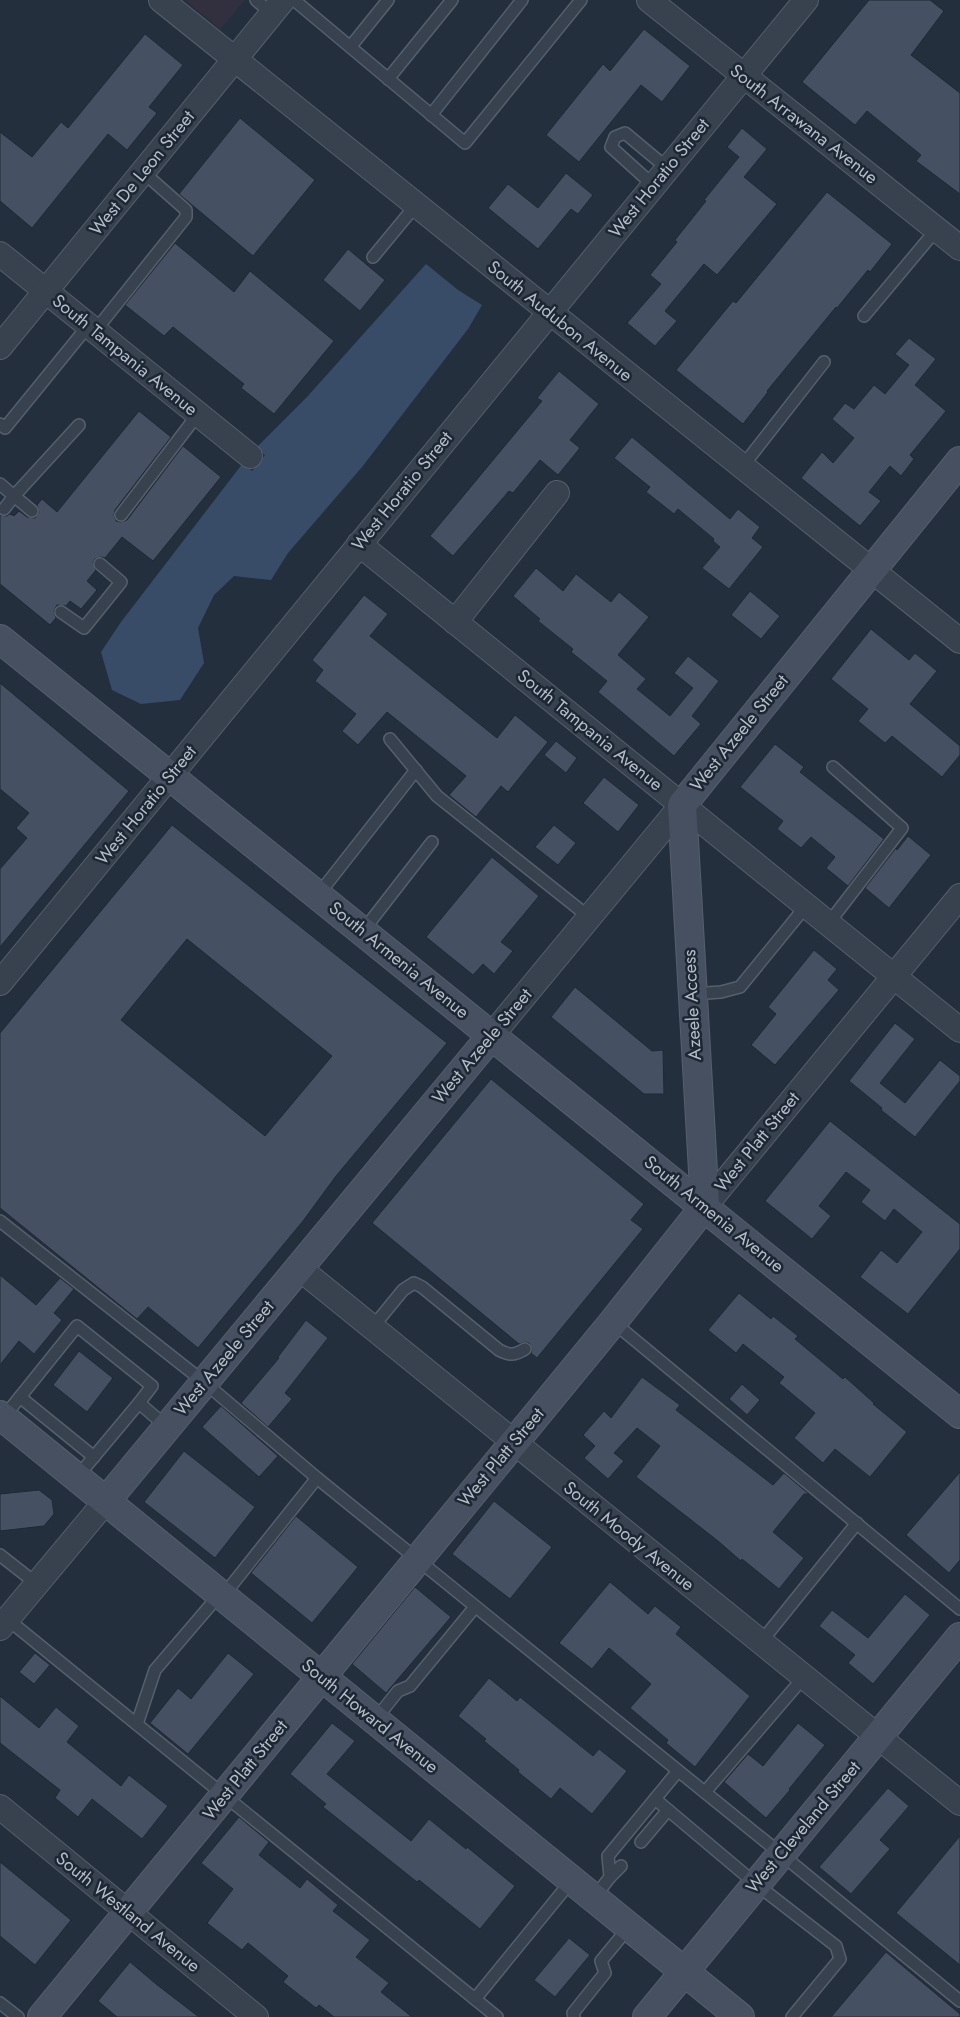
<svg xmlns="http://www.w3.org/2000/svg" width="960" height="2017" font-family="Jost,sans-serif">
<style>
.medical{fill:#32303f}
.water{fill:#394c67}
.building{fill:#455162;stroke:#1f2835;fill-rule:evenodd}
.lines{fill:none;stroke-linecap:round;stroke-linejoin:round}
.lane-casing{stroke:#565f6c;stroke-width:14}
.street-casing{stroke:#565f6c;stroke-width:26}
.secondary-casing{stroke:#565f6c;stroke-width:30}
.lane{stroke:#38414e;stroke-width:11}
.street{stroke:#38414e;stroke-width:24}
.secondary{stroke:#465061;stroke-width:28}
.labels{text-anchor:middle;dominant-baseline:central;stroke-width:5;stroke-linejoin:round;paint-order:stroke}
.street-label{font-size:18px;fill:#b4bcc9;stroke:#1d2633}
</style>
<rect width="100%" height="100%" fill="#242f3e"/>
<!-- medical -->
<path class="medical" d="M185 0H245L220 29Z"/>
<!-- water -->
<path class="water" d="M426 264 458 290 482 305 468 329 362 467 288 553 271 580 234 576 214 595 198 628 204 663 180 700 141 704 112 690 101 652 121 622 243 463 252 471 265 455 256 448 307 397Z"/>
<!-- building -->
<g class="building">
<path d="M869 0H930L944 11 911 55 960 93V194L916 161 921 155 867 111 855 125 802 82Z"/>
<path d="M644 29 690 66 662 102 641 85 579 162 546 135 603 64 610 71Z"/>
<path d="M145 34 183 65 149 107 157 113 127 150 108 134 32 228 0 201V132L32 157 61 122 68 128Z"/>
<path d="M240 118 315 180 253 256 179 194Z"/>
<path d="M742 128 767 149 744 177 777 204 717 275 704 264 665 311 677 321 655 346 627 323 661 284 650 275 677 242 675 240 706 201 704 200 739 157 727 147Z"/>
<path d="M566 173 593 195 578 214 571 209 538 249 488 208 508 184 538 208Z"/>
<path d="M827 192 892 244 870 272 868 270 837 308 836 307 767 391 768 392 743 424 676 370 733 301 736 303Z"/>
<path d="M175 243 234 292 250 271 334 341 274 414 241 388 244 384 173 327 164 336 125 305Z"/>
<path d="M348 249 385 280 360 311 323 280Z"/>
<path d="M909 338 936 359 915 385 946 411 910 455 914 459 901 476 890 466 869 492 881 501 860 526 801 478 822 452 833 463 854 438 832 419 845 403 854 409 874 385 885 394 909 365 895 354Z"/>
<path d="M559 371 599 404 570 440 580 448 558 475 540 460 513 493 509 491 453 556 430 536 542 401 537 398Z"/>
<path d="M139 411 171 437 115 510 114 515 116 521 121 522 127 520 183 446 221 477 153 561 122 537 105 558 101 557 95 559 93 563 96 570 87 581 97 590 81 609 70 601 66 606 57 605 54 611 56 618 50 625 0 584V515L6 516 10 514 14 516 19 511 27 517 35 518 39 512 37 505 42 499 57 512Z"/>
<path d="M632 437 730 519 738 509 760 527 752 538 763 547 729 589 702 568 720 547 713 541 714 539 678 509 674 514 646 492 650 487 614 458Z"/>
<path d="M536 568 563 591 576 574 611 602 619 592 649 617 618 655 646 679 637 689 670 716 693 688 674 673 688 656 719 681 692 716 701 724 674 756 598 692 607 681 571 652 573 649 538 621 540 619 513 596Z"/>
<path d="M750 591 780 616 761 639 731 615Z"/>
<path d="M364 595 388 614 370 636 497 738 515 715 548 742 508 792 501 786 476 817 449 795 466 776 387 712 358 745 342 731 356 714 315 681 323 670 312 660Z"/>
<path d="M871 629 909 660 915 653 937 671 910 704 960 746V755L942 777 892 736 885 743 858 721 868 709 831 679Z"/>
<path d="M0 683 129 791 0 947V869L27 838 16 828 29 813 0 789Z"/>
<path d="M556 741 577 758 566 773 544 755Z"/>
<path d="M775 744 804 767 800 772 884 839 848 886 826 868 835 857 811 837 801 848 777 829 783 821 740 787Z"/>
<path d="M604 777 639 805 618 832 583 803Z"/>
<path d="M172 825 447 1043 336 1176 303 1221 198 1348 148 1307 137 1319 0 1208V1033ZM187 939 332 1056 265 1136 121 1020Z"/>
<path d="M554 825 576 843 558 865 535 847Z"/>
<path d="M908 836 931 855 889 908 865 888 896 848 897 850Z"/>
<path d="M492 857 539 896 501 942 513 951 494 974 483 964 473 975 426 937Z"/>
<path d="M814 950 837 969 828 980 839 990 775 1065 751 1045 776 1014 768 1007Z"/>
<path d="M575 987 652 1051 663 1050 664 1094H644L551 1017Z"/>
<path d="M895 1023 915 1039 880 1083 905 1103 940 1060 960 1076V1081L915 1137 881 1110 882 1108 849 1081Z"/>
<path d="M491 1079 644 1204 631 1220 643 1229 537 1358 531 1353 532 1349 529 1343 525 1342 519 1344 372 1223Z"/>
<path d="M830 1121 960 1224V1249L908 1314 860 1277 881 1250 897 1263 922 1232 894 1209 885 1221 861 1202 870 1190 846 1172 819 1206 831 1216 812 1239 765 1201Z"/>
<path d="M0 1275 36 1305 60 1278 74 1289 54 1313 62 1320 34 1354 19 1341 0 1365Z"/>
<path d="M739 1293 771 1319 773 1316 798 1336 795 1339 843 1379 845 1377 874 1403 873 1404 907 1432 870 1477 835 1449 823 1463 794 1438 815 1413 779 1383 784 1377 743 1344 736 1353 708 1330Z"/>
<path d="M306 1320 328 1338 285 1393 292 1399 268 1427 241 1403 279 1358 278 1357Z"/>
<path d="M79 1351 113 1378 87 1412 53 1385Z"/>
<path d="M642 1377 680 1405 676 1410 773 1485 784 1473 809 1494H804L773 1532 804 1558 779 1589 742 1559 741 1561 718 1541 636 1477 660 1446 637 1428 614 1453 624 1461 608 1479 584 1458 595 1446 583 1435 604 1411 611 1418Z"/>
<path d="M742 1384 760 1400 747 1415 729 1399Z"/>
<path d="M221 1406 278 1456 259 1477 202 1427Z"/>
<path d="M184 1451 255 1507 215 1558 144 1502Z"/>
<path d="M960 1472V1560L949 1573 906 1535Z"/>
<path d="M39 1490 52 1500 54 1514 44 1526 0 1531V1494Z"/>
<path d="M494 1501 552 1547 510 1599 452 1554Z"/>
<path d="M296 1516 358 1567 312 1623 251 1573Z"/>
<path d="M610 1582 648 1614 655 1606 681 1627 676 1634 750 1696 695 1767 666 1743 668 1740 630 1708 651 1684 609 1648 592 1669 559 1643Z"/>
<path d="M415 1587 451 1617 386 1693 352 1664Z"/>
<path d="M905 1594 930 1615 873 1684 848 1663 855 1655 819 1626 832 1610 868 1638Z"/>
<path d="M35 1653 50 1665 34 1684 19 1672Z"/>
<path d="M228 1653 254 1674 188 1754 150 1723 178 1688 191 1699Z"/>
<path d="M489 1678 517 1701 520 1697 593 1756 599 1749 627 1771 592 1814 560 1788 551 1799 518 1772 519 1770 484 1741 486 1739 458 1716Z"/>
<path d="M0 1696 39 1728 56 1707 79 1726 67 1742 121 1786 129 1775 168 1806 142 1839 92 1799 78 1817 55 1798 60 1790 0 1743Z"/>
<path d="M332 1723 355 1741 327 1774 411 1841 429 1819 466 1849 467 1847 515 1886 480 1929 419 1880 417 1882 323 1807 326 1804 290 1774Z"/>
<path d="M798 1723 825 1745 789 1789 790 1790 766 1818 724 1782 748 1754 763 1766Z"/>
<path d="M888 1788 909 1806 880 1840 890 1849 851 1894 819 1867Z"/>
<path d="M239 1817 269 1842 259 1855 300 1888 307 1879 338 1905 333 1911 370 1940 356 1957 389 1983 381 1992 412 2017H334L319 2005 316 2008 283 1982 288 1976 248 1943 242 1950 207 1923 233 1889 201 1863Z"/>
<path d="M960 1836V1965L896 1913Z"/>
<path d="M0 1862 71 1920 35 1965 0 1936Z"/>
<path d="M569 1938 590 1955 555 1997 534 1980Z"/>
<path d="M886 1952 960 2014V2017H831Z"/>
<path d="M130 1962 156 1984 199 2017H117L98 2001Z"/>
</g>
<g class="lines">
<defs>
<g id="lane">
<path d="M256 0 272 14"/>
<path d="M294 0 465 143 581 0"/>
<path d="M351 46 388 0"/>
<path d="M388 79 452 0"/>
<path d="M431 115 522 0"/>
<path d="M653 185 611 147 615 137 625 133 667 168"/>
<path d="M373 257 416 205"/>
<path d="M864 316 936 230"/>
<path d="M95 331 186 217V210L143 172"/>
<path d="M0 424 5 428 88 326"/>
<path d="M742 467 824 362"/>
<path d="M0 484 14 496 4 509"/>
<path d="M32 511 14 496 79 425"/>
<path d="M121 515 198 414"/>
<path d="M61 612 84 628 121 582 100 564"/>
<path d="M390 739 437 796 589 917"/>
<path d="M318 895 416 770"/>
<path d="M828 924 902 828 833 767"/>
<path d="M363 931 432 842"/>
<path d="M692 994 721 992 740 987 806 906"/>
<path d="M0 1221 204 1382 317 1478 781 1854 960 2001"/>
<path d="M613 1322 960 1609"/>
<path d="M372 1328 403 1290 414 1283 422 1287 499 1350C510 1356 515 1355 525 1349"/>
<path d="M20 1397 94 1457"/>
<path d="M3 1418 77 1326 152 1386 139 1403"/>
<path d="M77 1477 139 1403 167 1427"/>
<path d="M0 1555 37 1584"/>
<path d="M223 1596 317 1478"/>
<path d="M6 1618 497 2017"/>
<path d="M761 1642 857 1523"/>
<path d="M375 1720 398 1691 410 1686 475 1607"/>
<path d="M137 1724 155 1670 220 1594"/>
<path d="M705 1792 804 1677"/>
<path d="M655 1799 756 1884 836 1946 840 1959 792 2017"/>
<path d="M641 1842 668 1810"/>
<path d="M610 1877 621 1866"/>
<path d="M594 1898 610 1877 608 1856 678 1771"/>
<path d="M475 1999 572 1880"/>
<path d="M0 2003 18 2017"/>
<path d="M574 2017 573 2013 605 1973 601 1961 629 1927"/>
</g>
<g id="street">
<path d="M161 0 960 641"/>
<path d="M649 0 960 248"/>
<path d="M0 254 250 456"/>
<path d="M0 347 283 0"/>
<path d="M359 544 960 1030"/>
<path d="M455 622 557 493"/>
<path d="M0 983 806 0"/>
<path d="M492 1035 682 805"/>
<path d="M705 1206 960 896"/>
<path d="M299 1268 960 1803"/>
<path d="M0 1628 106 1501"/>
<path d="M0 1807 256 2017"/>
</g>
<g id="secondary">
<path d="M0 639 960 1414"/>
<path d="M705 1206 682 805 960 461"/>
<path d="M0 1415 740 2017"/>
<path d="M106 1501 492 1035"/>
<path d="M42 2017 613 1322 705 1206"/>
<path d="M647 2017 960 1637"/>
</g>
</defs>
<!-- lane casing -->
<use href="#lane" class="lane-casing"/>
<!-- street casing -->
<use href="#street" class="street-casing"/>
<!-- secondary casing -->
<use href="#secondary" class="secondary-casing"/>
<!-- lane -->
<use href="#lane" class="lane"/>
<!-- street -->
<use href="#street" class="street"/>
<!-- secondary -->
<use href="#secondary" class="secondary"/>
</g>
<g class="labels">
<!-- street labels -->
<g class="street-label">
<text transform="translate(804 124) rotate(38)">South Arrawana Avenue</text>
<text transform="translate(142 173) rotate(-51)">West De Leon Street</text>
<text transform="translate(659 178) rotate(-51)">West Horatio Street</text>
<text transform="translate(560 321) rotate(39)">South Audubon Avenue</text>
<text transform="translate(125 355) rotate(39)">South Tampania Avenue</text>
<text transform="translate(402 491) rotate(-51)">West Horatio Street</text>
<text transform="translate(590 730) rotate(39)">South Tampania Avenue</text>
<text transform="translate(739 733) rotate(-51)">West Azeele Street</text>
<text transform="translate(146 805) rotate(-51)">West Horatio Street</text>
<text transform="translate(399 960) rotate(39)">South Armenia Avenue</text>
<text transform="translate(692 1005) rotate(-93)">Azeele Access</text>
<text transform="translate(482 1046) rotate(-50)">West Azeele Street</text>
<text transform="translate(757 1142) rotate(-51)">West Platt Street</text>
<text transform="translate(714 1214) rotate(39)">South Armenia Avenue</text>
<text transform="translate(224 1358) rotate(-50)">West Azeele Street</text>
<text transform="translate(501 1457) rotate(-50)">West Platt Street</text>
<text transform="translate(629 1536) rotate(39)">South Moody Avenue</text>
<text transform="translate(370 1716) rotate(39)">South Howard Avenue</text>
<text transform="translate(245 1770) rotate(-51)">West Platt Street</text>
<text transform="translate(803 1827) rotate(-50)">West Cleveland Street</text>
<text transform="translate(128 1912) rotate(39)">South Westland Avenue</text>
</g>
</g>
</svg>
